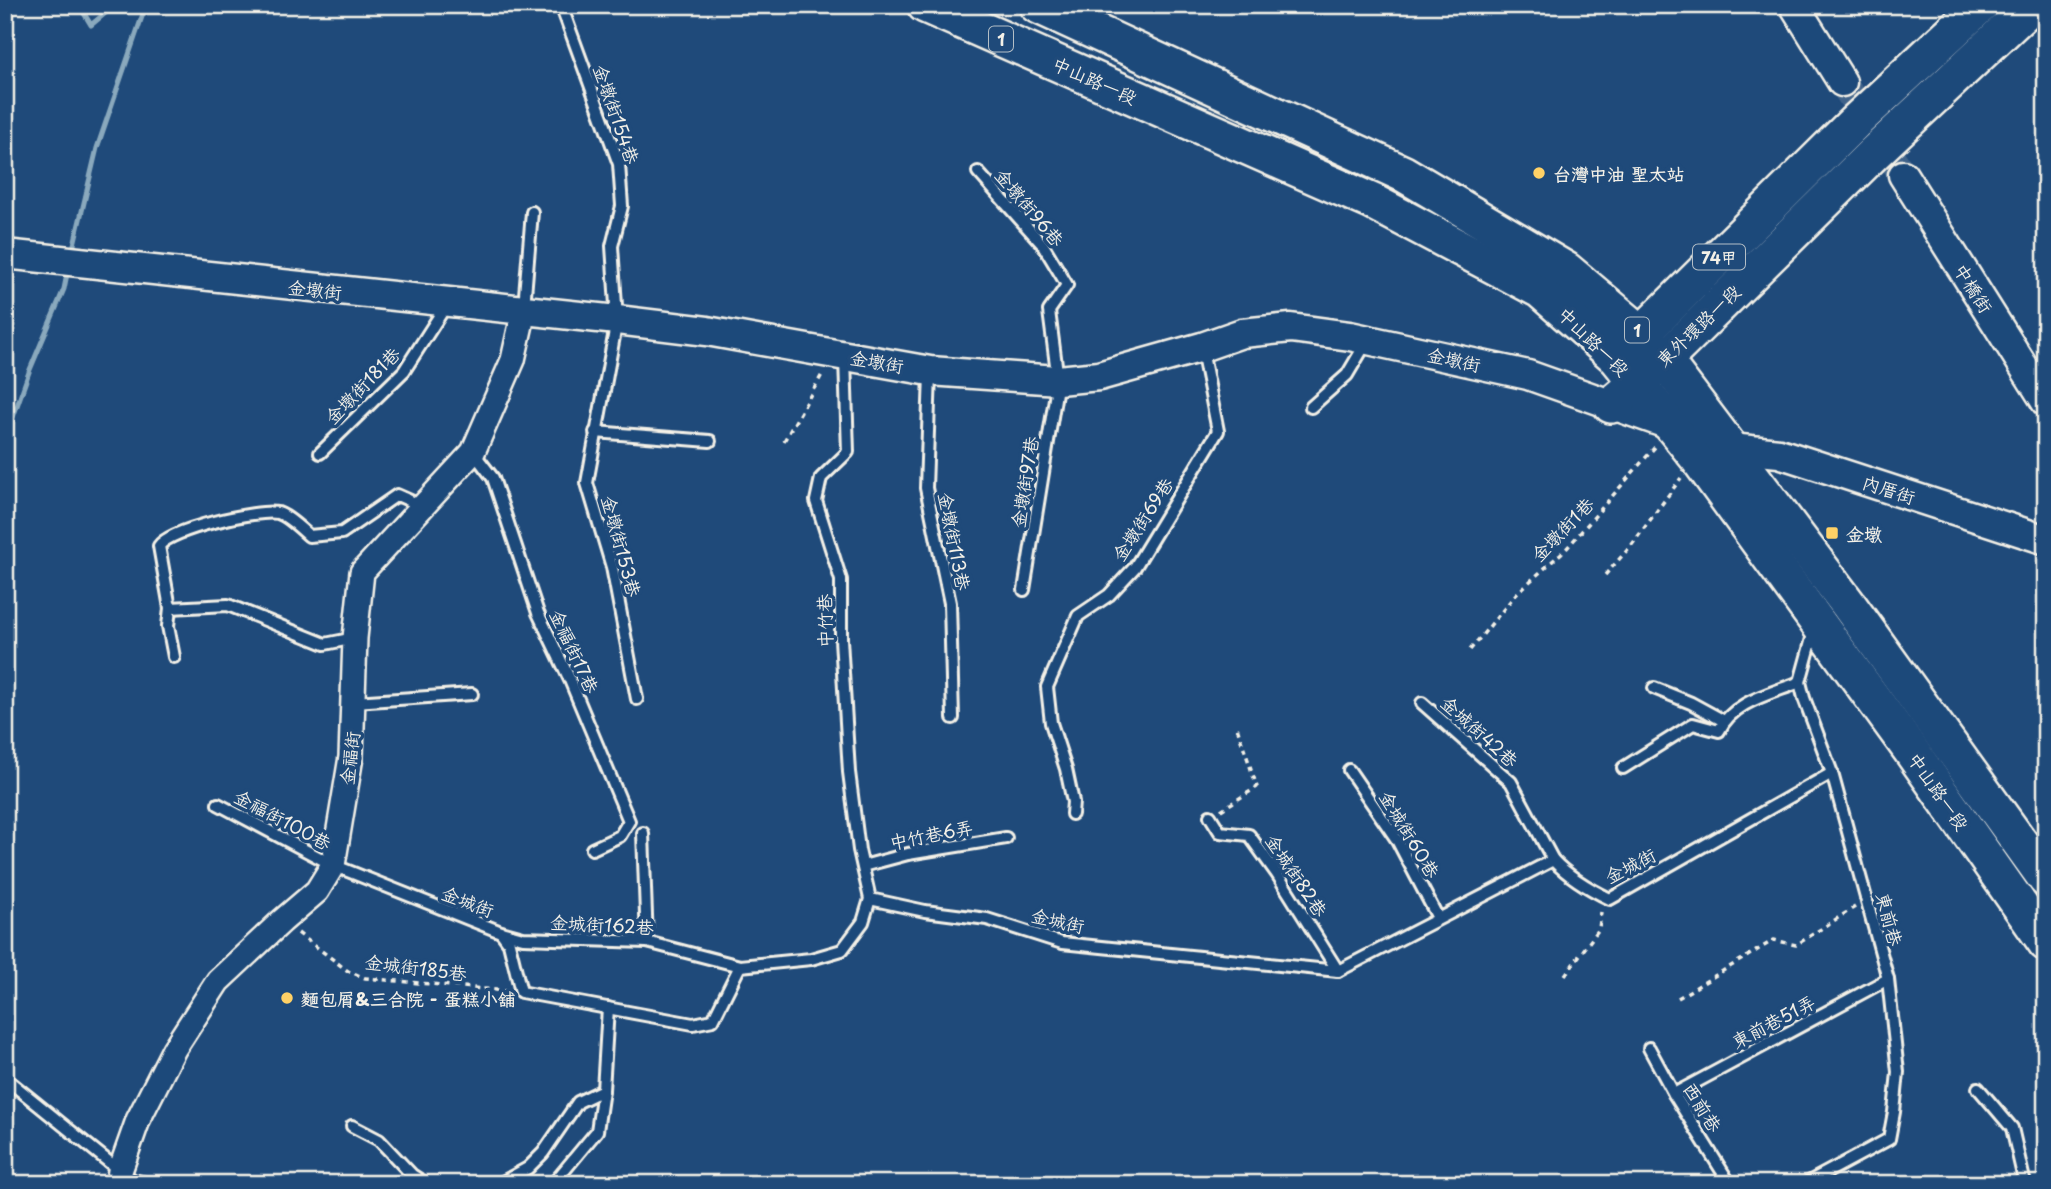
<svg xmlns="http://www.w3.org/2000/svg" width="2051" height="1189" font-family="'Playpen Sans','LXGW WenKai TC',sans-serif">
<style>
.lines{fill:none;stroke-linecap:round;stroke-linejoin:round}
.stream{stroke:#8aa9bd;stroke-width:5}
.tertiary-tunnel{stroke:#3f638a;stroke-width:28;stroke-dasharray:28 14;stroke-linecap:butt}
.service-casing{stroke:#f4f1e8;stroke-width:16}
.minor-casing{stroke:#f4f1e8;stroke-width:28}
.tertiary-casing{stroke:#f4f1e8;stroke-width:33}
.primary-casing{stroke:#f4f1e8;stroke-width:40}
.path{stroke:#f4f1e8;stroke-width:3.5;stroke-dasharray:5 5;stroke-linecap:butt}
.service{stroke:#1f4a7a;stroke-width:10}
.minor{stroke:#1f4a7a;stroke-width:23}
.tertiary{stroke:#1f4a7a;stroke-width:28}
.primary{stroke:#1f4a7a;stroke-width:35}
.poi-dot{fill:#ffd166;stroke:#1f4a7a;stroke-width:2.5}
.labels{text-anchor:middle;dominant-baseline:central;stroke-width:7;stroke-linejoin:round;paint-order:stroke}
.shield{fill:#1f4a7a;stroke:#b4bfc7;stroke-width:2}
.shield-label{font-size:16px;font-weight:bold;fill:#f4f1e8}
.street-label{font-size:18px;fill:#f4f1e8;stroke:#1f4a7a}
.poi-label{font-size:18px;font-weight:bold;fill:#f4f1e8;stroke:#1f4a7a;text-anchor:start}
</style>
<rect width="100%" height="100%" fill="#1f4a7a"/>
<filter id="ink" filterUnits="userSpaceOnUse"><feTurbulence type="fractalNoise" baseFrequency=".0143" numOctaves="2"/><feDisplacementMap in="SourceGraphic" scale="14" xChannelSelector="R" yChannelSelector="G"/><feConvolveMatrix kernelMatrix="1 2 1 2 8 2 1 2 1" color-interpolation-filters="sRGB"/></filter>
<g filter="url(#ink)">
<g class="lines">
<!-- stream -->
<g class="stream">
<path d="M79 5 91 25 115 5"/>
<path d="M72 253 97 148 146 5"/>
<path d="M5 440 29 372 64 289 68 269"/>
</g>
<!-- tertiary-tunnel -->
<path class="tertiary-tunnel" d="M1842 82 1903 175"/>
<defs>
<g id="service">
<path d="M561 5 619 164 622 206 612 246 617 320 587 483 612 567 637 699"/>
<path d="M978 172 1043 245 1067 285 1049 311 1058 380 1024 590"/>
<path d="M524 307 532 212"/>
<path d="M845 358 848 452 821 478 816 501 841 580V639L849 772 859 850 870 899"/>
<path d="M930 374 926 488 950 603 953 718"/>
<path d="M1311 407 1347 375 1366 343"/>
<path d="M595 432 710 441"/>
<path d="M473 452 493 478 538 613 570 680 629 821 620 836 592 849"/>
<path d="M320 453 404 371 447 304"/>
<path d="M170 608 228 605 325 644 355 638"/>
<path d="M174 657 168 626 170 608 159 546C170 529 258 509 278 513 288 516 301 529 309 536L342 533 397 495 422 506"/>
<path d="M1654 688 1691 703 1724 721"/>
<path d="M354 702 472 694"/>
<path d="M1422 703 1511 782 1553 860"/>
<path d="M1623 768 1693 724 1719 731C1733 701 1771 694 1800 682"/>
<path d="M1349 770 1397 840 1438 918"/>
<path d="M218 804 333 865 501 932 523 938 647 942 740 966 811 959 842 950 863 922 870 899 925 911 987 919 1062 943 1338 971 1553 860C1569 877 1589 889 1610 899L1832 773"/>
<path d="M1072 814 1073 802 1066 769 1051 723 1047 687 1078 616 1109 595 1135 567 1218 431 1202 350"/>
<path d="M1210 816 1220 832 1249 835 1277 874 1338 971"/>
<path d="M643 833 647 942"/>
<path d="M863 866 908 854 1006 838"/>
<path d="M501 932 509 943 521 992 693 1024 713 1020 740 966"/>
<path d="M1649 1048 1674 1094 1730 1184"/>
<path d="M5 1078 120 1171 133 1180 150 1184"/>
<path d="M1978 1088 2012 1128 2025 1184"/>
<path d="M1674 1094 1888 979"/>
<path d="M352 1126 379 1140 412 1175 426 1184"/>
<path d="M499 1184 528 1168 543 1153 578 1102 603 1090"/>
<path d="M553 1184 597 1131 603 1090 608 1008"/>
<path d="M1805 1184 1889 1139 1894 1112 1898 1072 1888 979 1832 773 1804 698 1800 682 1814 631"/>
</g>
<path id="minor" d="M118 1184 120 1171 138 1120 174 1049 218 981 282 921 317 891 333 865 351 757 355 638 362 572 473 452 513 360 524 311"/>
<g id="tertiary">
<path d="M1794 5 1842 82"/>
<path d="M1903 175 2046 402"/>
<path d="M5 254 617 320 707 331 930 371 1058 380 1099 376 1202 347 1242 333 1291 328 1350 336 1528 375 1675 427"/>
<path d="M1716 443 1731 448 1779 453 2046 540"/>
</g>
<g id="primary">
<path d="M925 5 1373 202 1540 290 1617 358 1697 457 1910 749 2046 943"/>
<path d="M1037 5 1404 174 1566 270 1642 334 1664 360 1848 604 2046 879"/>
<path d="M1626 349 1854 123 1981 5"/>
<path d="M1611 405 1664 360 1873 154 2032 5"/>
</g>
</defs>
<!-- service casing -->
<use href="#service" class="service-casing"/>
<!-- minor casing -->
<use href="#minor" class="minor-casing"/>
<!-- tertiary casing -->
<use href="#tertiary" class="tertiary-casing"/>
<!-- primary casing -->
<use href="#primary" class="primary-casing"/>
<!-- path -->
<g class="path">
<path d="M784 441 823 373"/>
<path d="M1605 575 1631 546 1681 478"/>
<path d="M1470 650 1516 594 1567 548 1655 447"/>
<path d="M1221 810 1257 787 1236 724"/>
<path d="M298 933 348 971 365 978 506 991"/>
<path d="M1565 975 1599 929 1601 912"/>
<path d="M1678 998 1774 940 1796 945 1855 907"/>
</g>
<!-- service -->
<use href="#service" class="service"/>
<!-- minor -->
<use href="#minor" class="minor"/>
<!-- tertiary -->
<use href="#tertiary" class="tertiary"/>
<!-- primary -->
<use href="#primary" class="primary"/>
</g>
</g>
<!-- markers -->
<g class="poi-dot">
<circle cx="1539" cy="173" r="7"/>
<rect x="1825" y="526" width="14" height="14" rx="3.5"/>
<circle cx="287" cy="998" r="7"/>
</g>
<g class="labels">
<!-- shield labels -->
<g class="shield">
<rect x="989" y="26.5" width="24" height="25" rx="5"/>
<rect x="1693" y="244.5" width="52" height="25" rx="5"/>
<rect x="1625" y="317.5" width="24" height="25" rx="5"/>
</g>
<g class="shield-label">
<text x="1001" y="39">1</text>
<text x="1719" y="257">74甲</text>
<text x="1637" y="330">1</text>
</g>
<!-- street labels -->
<g class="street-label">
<text transform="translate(1095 80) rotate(24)">中山路一段</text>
<text transform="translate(617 114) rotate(71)">金墩街154巷</text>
<text transform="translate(1030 207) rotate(50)">金墩街96巷</text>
<text transform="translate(1974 288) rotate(58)">中橋街</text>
<text transform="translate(315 289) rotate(6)">金墩街</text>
<text transform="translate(1698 325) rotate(-44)">東外環路一段</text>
<text transform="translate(1594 341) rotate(44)">中山路一段</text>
<text transform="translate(1454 359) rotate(12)">金墩街</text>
<text transform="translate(877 361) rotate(10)">金墩街</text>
<text transform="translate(362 385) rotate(-46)">金墩街181巷</text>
<text transform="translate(1024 482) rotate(-81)">金墩街97巷</text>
<text transform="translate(1889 489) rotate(18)">內厝街</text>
<text transform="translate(1142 519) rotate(-57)">金墩街69巷</text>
<text transform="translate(1562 529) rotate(-46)">金墩街1巷</text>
<text transform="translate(955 541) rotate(79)">金墩街113巷</text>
<text transform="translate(622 546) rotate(75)">金墩街153巷</text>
<text transform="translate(824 621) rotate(-91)">中竹巷</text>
<text transform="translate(575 651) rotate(65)">金福街17巷</text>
<text transform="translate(1480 731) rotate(42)">金城街42巷</text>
<text transform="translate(349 758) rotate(-83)">金福街</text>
<text transform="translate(1939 791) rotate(55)">中山路一段</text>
<text transform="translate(283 819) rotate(28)">金福街100巷</text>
<text transform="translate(931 834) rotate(-11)">中竹巷6弄</text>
<text transform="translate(1410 834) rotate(59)">金城街60巷</text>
<text transform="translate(1630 865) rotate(-27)">金城街</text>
<text transform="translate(1297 875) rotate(56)">金城街82巷</text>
<text transform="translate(468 901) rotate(21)">金城街</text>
<text transform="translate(1890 919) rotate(75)">東前巷</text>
<text transform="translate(1058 920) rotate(13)">金城街</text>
<text transform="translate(602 924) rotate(3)">金城街162巷</text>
<text transform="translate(416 967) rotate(7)">金城街185巷</text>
<text transform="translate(1773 1021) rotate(-28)">東前巷51弄</text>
<text transform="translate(1703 1107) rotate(58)">西前巷</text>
</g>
<!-- poi labels -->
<g class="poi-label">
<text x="1553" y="173">台灣中油 聖太站</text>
<text x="1846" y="533">金墩</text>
<text x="301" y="998">麵包屑&amp;三合院 - 蛋糕小舖</text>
</g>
</g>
<!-- margin -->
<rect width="2051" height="1189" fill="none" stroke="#1f4a7a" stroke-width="28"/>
<rect x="14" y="14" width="2023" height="1161" fill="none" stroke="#f4f1e8" stroke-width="2.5" filter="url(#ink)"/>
</svg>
